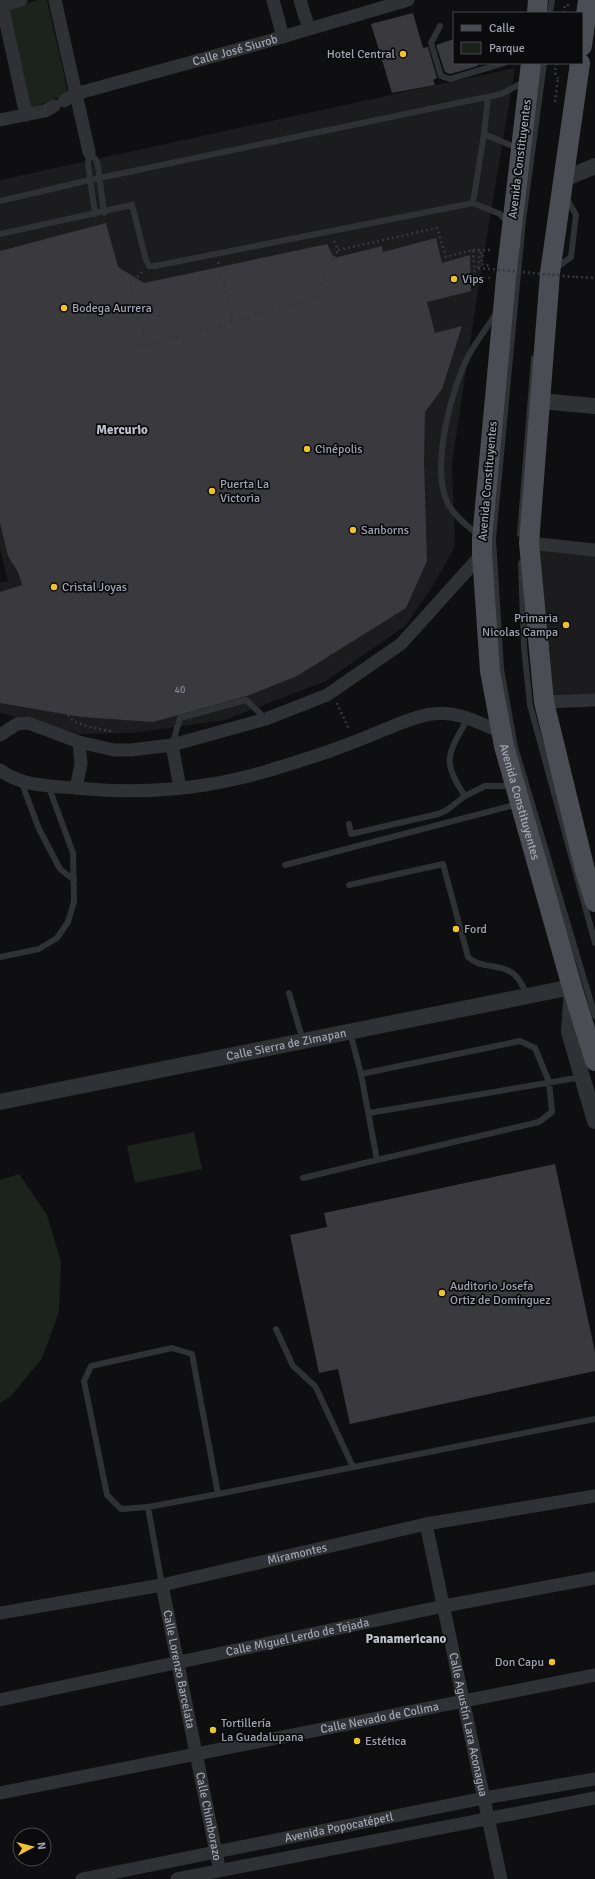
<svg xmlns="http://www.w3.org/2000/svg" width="595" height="1879" viewBox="0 0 595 1879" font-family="Signika,sans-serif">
	<rect width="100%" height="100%" fill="#0f0f11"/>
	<path fill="#1c1b1e" d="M515,68L478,290L452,463L455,547L433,586L405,626L326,681L225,720L133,733L78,734L0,713V583L8,581L0,549V180Z
		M529,543L595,550V700L544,702Z"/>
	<path fill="#1c231d" d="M38,0H47L68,93L28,110L6,9Z
		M194,1132L202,1169L135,1183L127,1146Z
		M19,1174L47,1215L61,1262L59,1312L42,1358L11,1396L0,1403V1180Z"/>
	<path fill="#3a393e" d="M413,13L423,48L428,47L437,78L433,80L435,85L392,93L371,24Z
		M454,39V63H477L478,66L450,74L445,72L436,45Z
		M106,223L118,267L144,283L327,244L334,258L382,246L383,252L436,238L442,263L470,255L471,291L427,302L435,333L462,326L442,389L425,412L424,460L427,561L406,608L297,676L247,696L153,722L81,717L0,703V592L22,585L18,572L8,556L0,523V251Z
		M555,1164L595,1352V1371L350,1424L338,1369L319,1373L290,1235L327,1227L324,1213Z"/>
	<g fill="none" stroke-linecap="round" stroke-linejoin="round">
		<path stroke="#36373c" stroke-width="2.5" stroke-dasharray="2 3" stroke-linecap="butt" d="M564,13L565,5H570
			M556,63L555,73L558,79
			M555,102L558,79
			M334,241L338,250L437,228L446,257L473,250L475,277L490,278
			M473,250H493
			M218,262L233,322
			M478,268L480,253H483L481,264L491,266
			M142,272L130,285L147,345L314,300L338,250
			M576,277L595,278
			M138,348L147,345
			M337,703L349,729
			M68,715C73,726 102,729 114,732"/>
		<path stroke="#303135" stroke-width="6" d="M550,13L552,0
			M440,26L431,43L441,76L450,79L504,63
			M544,63L523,220L493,539L501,669L515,747L595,1016
			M484,134L517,148
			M89,152L96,160L98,166L104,213
			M89,152L88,164L95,214
			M0,201L90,180L501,94L524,82
			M473,203L484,134L488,97
			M0,234L132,205L146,260L149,266H155L473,203L500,214L508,223
			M556,268L571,257L576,215L566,197
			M520,534L534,358
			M478,535C468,526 455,517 448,504C430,468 451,388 470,353C478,339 488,326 497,312
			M521,563L524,647L530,705L595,943
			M468,718C449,753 440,760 465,796L485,786H512
			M172,745L180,718L246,700L266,719
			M21,781L39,829L60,869L74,880
			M349,824L351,834L438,814L447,810L465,796
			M285,865L518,804
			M349,885L443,864L468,957C479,968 496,964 509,971C519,976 523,987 528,996
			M0,957L39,949L57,938L68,922L74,902L73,853L48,785
			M289,993L303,1041
			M350,1032L361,1074
			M520,1041L535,1048L549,1082L552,1112L539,1122L377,1160L361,1074Z
			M369,1113L582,1077
			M303,1178L377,1160
			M276,1329L293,1366L315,1386L319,1394L353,1467
			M218,1494L192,1354L172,1348L91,1366L84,1381L107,1495L121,1509L148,1507L218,1494L595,1419
			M148,1507L162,1585"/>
		<g stroke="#303135" stroke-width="13">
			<path d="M55,0L89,152"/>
			<path d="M273,0L283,37"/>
			<path d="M300,0L309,29"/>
			<path d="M2,5L26,115"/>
			<path d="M0,6L21,0"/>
			<path id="s1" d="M64,101L75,94L258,44L408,0"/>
			<path d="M0,120L45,111L54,106"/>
			<path d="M529,543L595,550"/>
			<path d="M544,702L595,700"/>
			<path d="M0,735L17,724L28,723L79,742L114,750H131L172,745L266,719L327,695L401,644L482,554"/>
			<path d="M172,745L180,788"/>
			<path d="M0,770C21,786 49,786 75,788C117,792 162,792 205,785C246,779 288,765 327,752C347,745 367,737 386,729C401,723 416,716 432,714C457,710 479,723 501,732"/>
			<path d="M76,788L81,764L79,742"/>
			<path id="s2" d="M426,1524L501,1879"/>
			<path id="s3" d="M162,1585L218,1862"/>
			<path id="s4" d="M0,1613L162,1585L426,1524L595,1496"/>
			<path id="s5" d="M0,1700L444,1606L595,1578"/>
			<path id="s6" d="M0,1793L595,1675"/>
			<path id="s7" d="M82,1879L484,1798L595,1779"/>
			<path d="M177,1879L595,1798"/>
		</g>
		<g stroke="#303135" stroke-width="16">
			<path d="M564,179L595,166"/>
			<path d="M541,401L595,406"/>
			<path id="s8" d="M0,1102L572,987L569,1032L595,1121"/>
		</g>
		<g stroke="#4c4d54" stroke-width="20">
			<path d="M537,13L538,0"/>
			<path d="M582,46L588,0"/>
			<path id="s9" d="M531,63L506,278L482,539V554L490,671L504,746L572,987L595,1061"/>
			<path d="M580,63L550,273L529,543L544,702L585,870L595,902"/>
		</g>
		<path stroke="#36373c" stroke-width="2.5" stroke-dasharray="2 3" stroke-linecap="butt" d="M478,268L576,277"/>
	</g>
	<g fill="#eec42a" stroke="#0b0a0c" stroke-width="1.5">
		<circle cx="403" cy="54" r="4"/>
		<circle cx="454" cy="279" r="4"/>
		<circle cx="64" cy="308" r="4"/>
		<circle cx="307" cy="449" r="4"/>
		<circle cx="212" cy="491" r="4"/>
		<circle cx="353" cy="530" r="4"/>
		<circle cx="54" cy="587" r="4"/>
		<circle cx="566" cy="625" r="4"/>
		<circle cx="456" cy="929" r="4"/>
		<circle cx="442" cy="1293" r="4"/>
		<circle cx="552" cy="1662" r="4"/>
		<circle cx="213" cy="1730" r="4"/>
		<circle cx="357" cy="1741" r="4"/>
	</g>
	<g text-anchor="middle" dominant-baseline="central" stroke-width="3.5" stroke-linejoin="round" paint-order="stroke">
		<g font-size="10" fill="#878994">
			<text x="180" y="690">40</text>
		</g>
		<g font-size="12" fill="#a1a4b1" stroke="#0b0a0c">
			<text stroke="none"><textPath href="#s1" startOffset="179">Calle José Siurob</textPath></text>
			<text transform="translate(520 159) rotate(-83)">Avenida Constituyentes</text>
			<text transform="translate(488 481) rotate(-85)">Avenida Constituyentes</text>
			<text stroke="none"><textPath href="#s9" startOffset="745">Avenida Constituyentes</textPath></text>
			<text stroke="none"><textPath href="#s8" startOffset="292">Calle Sierra de Zimapan</textPath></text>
			<text stroke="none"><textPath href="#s4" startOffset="303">Miramontes</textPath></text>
			<text stroke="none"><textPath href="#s5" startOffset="304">Calle Miguel Lerdo de Tejada</textPath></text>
			<text stroke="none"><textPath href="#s3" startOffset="86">Calle Lorenzo Barcelata</textPath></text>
			<text stroke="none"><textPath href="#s6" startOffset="387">Calle Nevado de Colima</textPath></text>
			<text stroke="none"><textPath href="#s2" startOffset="205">Calle Agustín Lara Aconagua</textPath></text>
			<text stroke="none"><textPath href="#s3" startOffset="236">Calle Chimborazo</textPath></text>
			<text stroke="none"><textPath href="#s7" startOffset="262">Avenida Popocatépetl</textPath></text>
		</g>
		<g font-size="12" fill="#a1a4b1" stroke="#0b0a0c" text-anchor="start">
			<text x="395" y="54" text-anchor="end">Hotel Central</text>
			<text x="462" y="279">Vips</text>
			<text x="72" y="308">Bodega Aurrera</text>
			<text x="315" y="449">Cinépolis</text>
			<text x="220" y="484">Puerta La<tspan x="220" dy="14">Victoria</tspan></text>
			<text x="361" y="530">Sanborns</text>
			<text x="62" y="587">Cristal Joyas</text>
			<text x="558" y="618" text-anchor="end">Primaria<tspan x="558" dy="14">Nicolas Campa</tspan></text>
			<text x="464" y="929">Ford</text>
			<text x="450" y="1286">Auditorio Josefa<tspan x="450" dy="14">Ortiz de Domínguez</tspan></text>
			<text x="544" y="1662" text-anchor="end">Don Capu</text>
			<text x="221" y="1723">Tortillería<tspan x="221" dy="14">La Guadalupana</tspan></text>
			<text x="365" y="1741">Estética</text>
		</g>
		<g font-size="13" font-weight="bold" fill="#c1c3ce" stroke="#0b0a0c">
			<text x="122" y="430">Mercurio</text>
			<text x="406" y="1639">Panamericano</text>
		</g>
	</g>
	<rect x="453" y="12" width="130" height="52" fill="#0b0a0c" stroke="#47484e"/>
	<rect x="461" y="25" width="20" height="6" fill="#4c4d54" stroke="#47484e"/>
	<text x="489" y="32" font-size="12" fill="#a1a4b1">Calle</text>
	<rect x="461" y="42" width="20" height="12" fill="#1c231d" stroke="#47484e"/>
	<text x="489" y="52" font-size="12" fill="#a1a4b1">Parque</text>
	<g transform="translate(32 1847) rotate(83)"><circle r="19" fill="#0b0a0c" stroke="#47484e"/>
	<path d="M0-3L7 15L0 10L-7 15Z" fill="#eec42a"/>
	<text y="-6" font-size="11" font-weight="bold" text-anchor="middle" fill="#a1a4b1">N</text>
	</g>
</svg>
